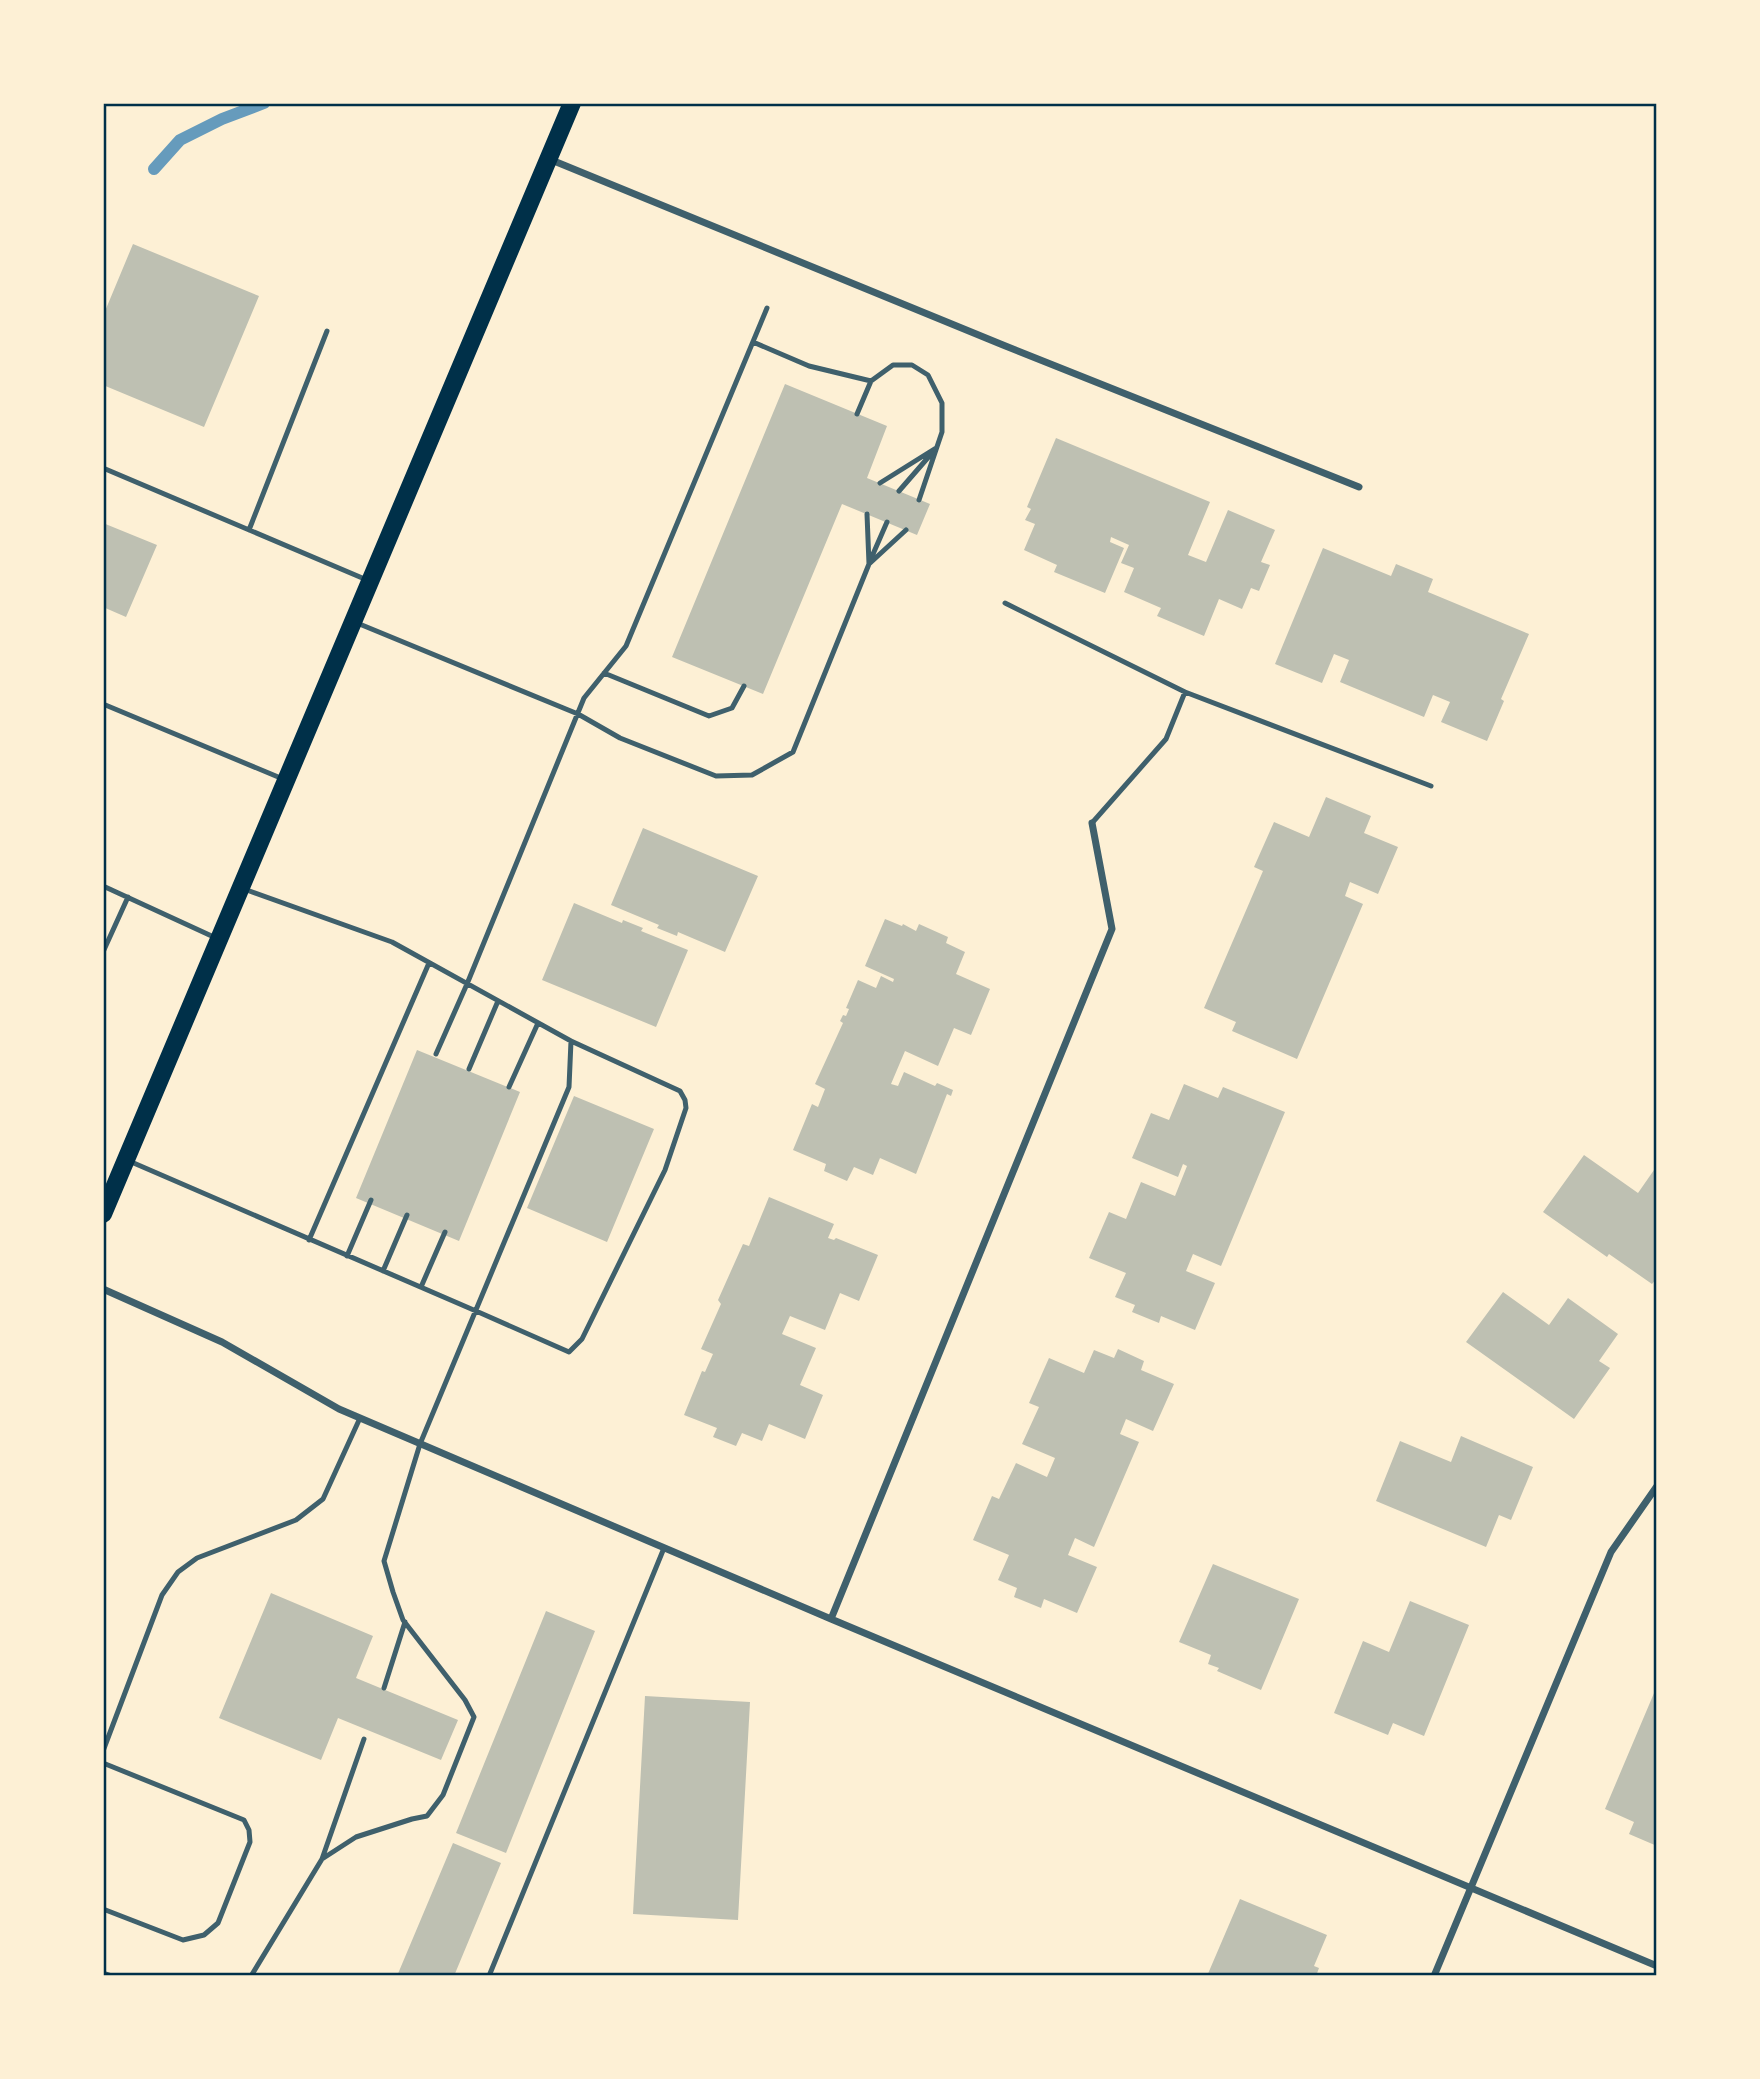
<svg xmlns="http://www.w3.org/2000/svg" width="1760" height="2079" viewBox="0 0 1760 2079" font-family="'Public Sans',sans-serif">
	<rect width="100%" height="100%" fill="#fdf0d5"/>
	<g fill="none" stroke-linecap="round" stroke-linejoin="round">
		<path stroke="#669bbc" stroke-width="12" d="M154,169L180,140L222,119L264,103"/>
	</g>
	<path fill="#bec0b2" d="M133,244L259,296L204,427L103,385V316Z
		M785,384L887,426L867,478L930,504L917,535L842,504L763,694L672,657Z
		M1056,438L1210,502L1188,555L1206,562L1228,510L1275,530L1261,562L1270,565L1259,591L1251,588L1242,609L1219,599L1204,636L1157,616L1161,608L1124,592L1134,568L1121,563L1129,545L1111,537L1110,542L1124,548L1105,593L1054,572L1057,565L1024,550L1035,524L1025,520L1031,509L1027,507Z
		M103,523L157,545L126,617L103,607Z
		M1323,548L1391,576L1396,564L1433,579L1428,592L1529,634L1501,699L1504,701L1487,741L1441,722L1450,702L1433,695L1424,717L1340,682L1349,660L1334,654L1322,683L1275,664Z
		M1326,797L1371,816L1364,833L1398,847L1378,894L1350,882L1345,896L1363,904L1297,1059L1232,1031L1236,1022L1204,1008L1263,871L1254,867L1274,822L1309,837Z
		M643,828L758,876L725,952L678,932L677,936L657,928L659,925L611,905Z
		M574,903L622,923L623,920L643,928L641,931L688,950L656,1027L542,980Z
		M885,919L902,926L903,924L916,931L919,924L948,937L946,943L965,952L956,974L990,989L971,1035L954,1028L938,1066L905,1051L891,1084L898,1086L904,1072L935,1086L937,1083L953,1090L951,1096L947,1094L916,1174L880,1158L873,1175L854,1167L847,1181L824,1171L826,1164L793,1150L812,1104L818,1107L825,1089L815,1084L843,1023L840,1021L843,1015L846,1016L849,1009L846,1008L858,980L876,988L881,976L893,982L894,979L865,966Z
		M417,1050L520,1092L459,1241L356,1198Z
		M1184,1084L1218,1098L1223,1087L1285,1112L1221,1266L1193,1254L1186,1271L1215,1283L1195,1330L1161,1316L1159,1323L1132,1312L1135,1305L1115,1297L1126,1273L1089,1258L1109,1212L1126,1219L1141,1182L1175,1196L1187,1166L1183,1164L1178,1177L1132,1158L1151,1113L1169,1120Z
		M574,1096L654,1129L607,1242L527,1208Z
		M1584,1155L1638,1193L1654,1170L1657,1171V1278L1652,1284L1609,1254L1607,1257L1543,1212Z
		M769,1197L834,1224L828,1238L834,1240L836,1238L878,1255L859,1301L840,1293L825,1330L790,1316L782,1334L816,1348L800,1385L823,1395L805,1439L769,1424L762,1441L742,1433L736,1446L713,1437L717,1428L684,1415L702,1371L705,1372L713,1354L701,1349L721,1304L718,1300L743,1244L749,1246Z
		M1503,1292L1549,1325L1568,1298L1618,1334L1599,1361L1610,1368L1574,1419L1466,1342Z
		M1118,1349L1144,1361L1141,1370L1174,1384L1153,1431L1126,1419L1120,1434L1139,1442L1094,1547L1075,1538L1068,1555L1097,1567L1077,1613L1044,1599L1041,1608L1014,1597L1017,1588L998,1580L1009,1555L973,1540L992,1496L999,1499L1016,1463L1047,1477L1055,1458L1022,1444L1039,1407L1029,1403L1049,1358L1084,1373L1094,1350L1114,1358Z
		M1461,1436L1533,1467L1511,1520L1499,1515L1486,1547L1376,1501L1400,1441L1451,1462Z
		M1213,1564L1299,1599L1261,1690L1217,1671L1219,1668L1208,1664L1211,1655L1179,1642Z
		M271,1593L373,1636L356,1678L458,1720L441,1760L338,1718L321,1760L219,1718Z
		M1410,1601L1469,1625L1424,1736L1393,1723L1388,1735L1334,1713L1363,1641L1389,1652Z
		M546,1611L595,1631L506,1853L456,1833Z
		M1657,1686V1846L1629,1834L1634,1822L1605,1809Z
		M645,1696L750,1702L738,1920L633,1914Z
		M453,1843L501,1863L454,1976H397Z
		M1240,1899L1327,1935L1314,1966L1319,1968L1316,1976H1207Z"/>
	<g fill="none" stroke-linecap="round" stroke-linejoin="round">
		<path stroke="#3f606c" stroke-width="5" d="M753,342L809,366L871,381
			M857,414L871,381L893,365H912L928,375L942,403V432L919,500
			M103,468L367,580
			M880,483L936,448
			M899,491L932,453
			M867,514L869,564
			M249,530L327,331
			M870,561L887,522
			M1005,603L1185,692
			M357,623L578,714L620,738L716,776L752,775L793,752L869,564L906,530
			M604,673L709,716L732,708L744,686
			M103,704L283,779
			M1092,823L1166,739L1185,692L1431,786
			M103,886L216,938
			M244,889L392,942L571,1041L569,1087L420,1444L384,1561L393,1592L403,1620L465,1700L474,1717L443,1795L427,1816L412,1819L356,1837L322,1859L251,1976
			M103,952L128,897
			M436,1054L467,984L584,698L626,646L767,308
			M469,1069L498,1001
			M509,1087L538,1023
			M129,1161L476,1311L569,1352L582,1339L665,1170L686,1108L685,1100L680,1091L571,1041
			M309,1240L429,963
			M347,1256L371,1200
			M383,1271L407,1215
			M421,1287L445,1232
			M384,1688L405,1622
			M103,1751L162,1595L178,1572L197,1558L296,1520L323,1499L360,1418
			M103,1763L244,1820L249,1830L250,1842L218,1923L204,1935L183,1940L103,1909
			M322,1859L364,1739
			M103,1973L112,1976
			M489,1976L664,1548"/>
		<path stroke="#3f606c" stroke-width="7" d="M549,159L1003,345L1359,487
			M103,1289L222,1342L339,1409L831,1619L1657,1966
			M831,1619L1112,929L1092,823
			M1434,1976L1611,1552L1657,1486"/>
		<path stroke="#003049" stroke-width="18" d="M103,1214L572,103"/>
	</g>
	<rect width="1760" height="2079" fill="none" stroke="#fdf0d5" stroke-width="210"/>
	<rect x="105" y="105" width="1550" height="1869" fill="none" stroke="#003049" stroke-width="2.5"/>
</svg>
